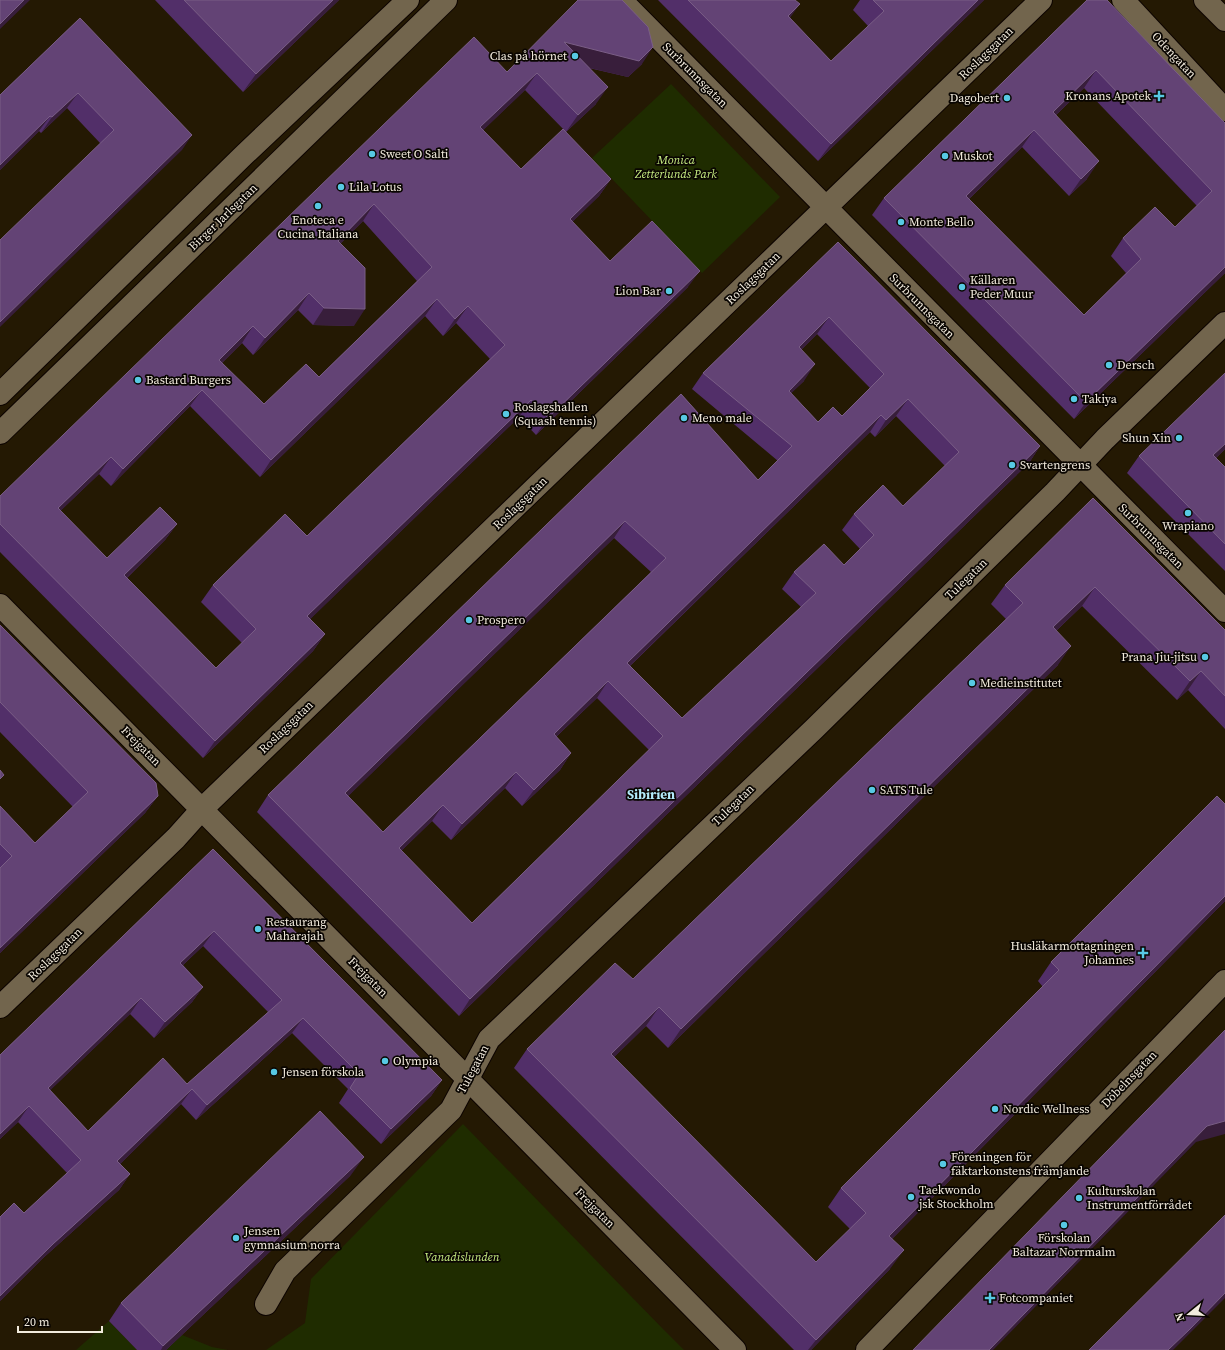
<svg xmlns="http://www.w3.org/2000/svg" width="1225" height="1350" viewBox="0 0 1225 1350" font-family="'Source Serif 4',serif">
	<rect width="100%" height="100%" fill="#241903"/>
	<path fill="#1f2c00" d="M671,84L780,197L702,273L592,158Z
		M463,1124L664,1330L684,1350H266L305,1323L311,1279Z
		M109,1321L137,1350H76Z
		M182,1335L212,1347L228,1350H166Z"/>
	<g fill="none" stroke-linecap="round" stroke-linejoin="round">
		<defs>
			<path id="street" d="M621,0L1225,611
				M0,605L735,1350
				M0,1007L176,838L202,809L1041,0
				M266,1304L285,1271L451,1110L489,1039L814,729L1055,492L1105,439L1225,323
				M867,1350L1225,981"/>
			<path id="secondary" d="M1123,0L1225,110
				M1205,0L1225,20
				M0,394L245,154L408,0
				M0,433L446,0"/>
		</defs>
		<use href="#street" stroke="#0d0400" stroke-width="24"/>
		<use href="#secondary" stroke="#0d0400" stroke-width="24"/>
		<use href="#street" stroke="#72654d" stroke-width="22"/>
		<use href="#secondary" stroke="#72654d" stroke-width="22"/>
	</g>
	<path fill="#522f69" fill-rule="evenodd" d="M155,0H339L243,92Z
		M658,0H795L790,18L831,61L868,26L853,10L860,0H984L818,161Z
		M1087,0L1225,123V273L1074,419L872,215L884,198ZM1084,88L1197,206L1175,227L1123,238L1111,256L1126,273L1084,315L969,199L1022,147L1069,196L1087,179L1056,115Z
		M80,18L182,150L100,143L67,108L41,133L39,131L0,170V95Z
		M642,64L628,77L589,68L596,104L566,132L525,90L483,130L521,169L611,179L599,196L572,222L610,261L688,287L536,435L519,417L310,619L325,634L313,651L203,758L0,552V496L507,72ZM363,221L417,281L319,377L264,404L222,363L242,343L253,355L298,310L313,325L354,326L340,244ZM425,316L443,336L456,323L490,359L307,536L213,585L201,602L242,643L216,668L127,578L165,540L177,524L107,558L60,511L99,474L111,486L190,406L260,477Z
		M838,242L1040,446L1029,463L459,1016L257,812L268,795L681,394L758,480L778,461L692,389L703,373ZM817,334L870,388L842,416L818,422L791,393L804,381L801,350ZM896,416L945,466L903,506L854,514L842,530L860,549L844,565L794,572L782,589L801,607L682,718L630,666L870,432L875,437ZM614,538L651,572L383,832L348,796ZM597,698L649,750L472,923L401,851L432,821L451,840L505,788L522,806L560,770L571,753L556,737Z
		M1225,449L1216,458L1225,467V571L1127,473L1139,456Z
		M1093,498L1225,630V729L1188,690L1177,700L1082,606L1056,631L1058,665L668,1048L646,1026L614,1057L816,1262L850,1229L828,1207L841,1188L1043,987L1038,981L1051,962L1225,804V901L892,1239L890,1269L811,1350H794L514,1068L527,1049L633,979L1006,619L991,604L1005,585Z
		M0,625L158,796L145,813L0,953V806L35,843L73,807L0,732Z
		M213,849L442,1080L431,1096L381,1144L339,1103L348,1089L292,1033L196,1120L181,1104L120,1164L130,1174L119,1190L42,1259L0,1301V1217L24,1213L67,1173L18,1122L0,1139V1055ZM203,946L268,1012L187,1084L88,1131L50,1090L130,1014L154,1038L192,1002L203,987L183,965Z
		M351,1175L166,1350H137L109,1321L121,1303Z"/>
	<path fill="#381e3b" d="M24,0H30L0,29V24Z
		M333,0H339L243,92L256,74Z
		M978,0H984L818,161L831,144Z
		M800,4L787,22L788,16Z
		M564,42L653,47L642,64L628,77L552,59Z
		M1096,70L1084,88L1041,129L1053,112Z
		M537,73L525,90L469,144L480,127Z
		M608,87L596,104L566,132L578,115Z
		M78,93L67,108L41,133L52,117Z
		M50,116L39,131L0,170V165Z
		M1034,130L1022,147L954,213L966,196Z
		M192,135L182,150L0,327V322Z
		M1099,161L1087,179L1069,196L1081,179Z
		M611,179L599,196L558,236L570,219Z
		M374,204L363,221L326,258L338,241Z
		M1225,267V273L1074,419L1086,402Z
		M700,271L688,287L536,435L548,418Z
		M309,293L298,310L253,355L265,338Z
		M437,299L425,316L260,477L271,460Z
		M468,306L456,323L443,336L455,319Z
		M324,308L365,309L354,326L313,325Z
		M829,317L817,334L787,364L799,347Z
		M253,326L242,343L207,377L219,360Z
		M815,364L804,381L777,407L789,391Z
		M202,390L190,406L111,486L123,469Z
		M908,399L896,416L875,437L886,420Z
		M531,400L519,417L296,633L307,616Z
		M881,415L870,432L615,680L627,663Z
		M1225,444V449L1202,472L1213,455Z
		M1040,446L1029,463L459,1016L470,999Z
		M111,457L99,474L46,525L58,508Z
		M625,521L614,538L334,810L345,793Z
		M177,524L165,540L112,592L124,575Z
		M1095,587L1082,606L1040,646L1053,627Z
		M325,634L313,651L203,758L215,741Z
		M1071,646L1058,665L668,1048L681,1029Z
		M1201,671L1188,690L1177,700L1190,681Z
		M608,681L597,698L542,750L554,734Z
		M571,753L560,770L522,806L534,790Z
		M516,772L505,788L451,840L462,824Z
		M158,796L145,813L0,953V948Z
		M443,805L432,821L387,865L399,848Z
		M1225,896V901L876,1255L889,1236Z
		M214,931L203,946L169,978L180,963Z
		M203,987L192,1002L154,1038L165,1022Z
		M141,998L130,1014L37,1103L48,1088Z
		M659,1007L646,1026L598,1073L611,1054Z
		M303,1018L292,1033L196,1120L207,1105Z
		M442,1080L431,1096L381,1144L391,1129Z
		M192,1089L181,1104L107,1177L117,1161Z
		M29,1106L18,1122L0,1139V1134Z
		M1225,1121V1134L1196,1142L993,1350H989L1207,1126Z
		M364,1157L351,1175L166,1350H161L163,1346Z
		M130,1174L119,1190L42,1259L0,1301V1296L53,1244Z
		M904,1250L890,1269L811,1350H808L816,1340Z
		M1225,1293V1298L1173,1350H1168Z"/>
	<path fill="#634375" stroke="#7a5e86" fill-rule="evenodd" d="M0,0H24L0,24Z
		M184,0H333L256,74Z
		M578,0H622L648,27L653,47L639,61L564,42L608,87L578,115L537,73L480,127L521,169L563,129L611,179L570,219L610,261L652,221L700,271L548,418L531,400L307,616L325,634L215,741L0,524V496L474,37L507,72ZM374,204L432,267L319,377L306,364L264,404L219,360L253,326L265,338L309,293L324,308L365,309V268L338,241ZM437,299L455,319L468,306L505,345L307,536L285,514L213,585L256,629L216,668L124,575L177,524L160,507L107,558L58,508L111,457L123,469L202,390L271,460Z
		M688,0H795L800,4L788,16L831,61L884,11L873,0H978L831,144Z
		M1087,0H1107L1225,123V267L1086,402L884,198ZM1096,70L1212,191L1175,227L1155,207L1123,238L1141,259L1084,315L966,196L1034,130L1081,179L1099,161L1053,112Z
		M80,18L192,135L0,322V240L114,130L78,93L52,117L50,116L0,165V95Z
		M838,242L1040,446L470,999L268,795L681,394L758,480L792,446L703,373ZM829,317L884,374L842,416L833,407L818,422L789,391L815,364L799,347ZM908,399L959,452L903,506L883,485L854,514L874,535L844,565L824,544L794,572L816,593L682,718L627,663L881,415L886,420ZM625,521L666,558L383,832L345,793ZM608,681L663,736L472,923L399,848L443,805L462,824L516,772L534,790L571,753L554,734Z
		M1225,373V444L1213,455L1225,467V544L1139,456Z
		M1093,498L1225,630V696L1201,671L1190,681L1095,587L1053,627L1071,646L681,1029L659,1007L611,1054L816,1262L866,1213L841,1188L1059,970L1051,962L1217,796L1225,804V896L889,1236L904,1250L816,1340L527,1049L615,963L633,979L1023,603L1005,585Z
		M0,625L156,783L158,796L0,948V868L12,856L0,844V806L35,843L88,792L0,702Z
		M0,770L4,775L0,779Z
		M213,849L442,1080L391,1129L350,1088L359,1074L303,1018L207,1105L192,1089L117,1161L130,1174L53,1244L0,1296V1217L14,1203L24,1213L81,1160L29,1106L0,1134V1055ZM214,931L282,1000L187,1084L163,1058L88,1131L48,1088L141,998L165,1022L203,987L180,963Z
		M1225,1030V1121L1207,1126L989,1350H913Z
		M320,1111L364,1157L163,1346L121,1303Z
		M1225,1215V1293L1190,1329L1168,1350H1089Z"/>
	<g fill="#57c9e3" stroke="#090501" stroke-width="1.5">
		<circle cx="575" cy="56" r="4"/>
		<path d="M1157 90h4v4h4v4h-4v4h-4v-4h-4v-4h4z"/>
		<circle cx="1007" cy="98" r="4"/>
		<circle cx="372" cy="154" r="4"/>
		<circle cx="945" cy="156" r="4"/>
		<circle cx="341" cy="187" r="4"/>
		<circle cx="318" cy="206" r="4"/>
		<circle cx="901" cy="222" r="4"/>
		<circle cx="962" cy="287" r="4"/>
		<circle cx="669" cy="291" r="4"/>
		<circle cx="1109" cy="365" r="4"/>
		<circle cx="138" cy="380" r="4"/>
		<circle cx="1074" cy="399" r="4"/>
		<circle cx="506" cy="414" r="4"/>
		<circle cx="684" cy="418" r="4"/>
		<circle cx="1179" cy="438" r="4"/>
		<circle cx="1012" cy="465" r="4"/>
		<circle cx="1188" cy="513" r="4"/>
		<circle cx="469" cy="620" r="4"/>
		<circle cx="1205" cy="657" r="4"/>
		<circle cx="972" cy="683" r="4"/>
		<circle cx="872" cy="790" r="4"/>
		<circle cx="258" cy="929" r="4"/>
		<path d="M1141 947h4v4h4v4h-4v4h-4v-4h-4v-4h4z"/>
		<circle cx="385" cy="1061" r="4"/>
		<circle cx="274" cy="1072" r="4"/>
		<circle cx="995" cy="1109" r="4"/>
		<circle cx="943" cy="1164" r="4"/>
		<circle cx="911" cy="1197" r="4"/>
		<circle cx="1079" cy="1198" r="4"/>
		<circle cx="1064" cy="1225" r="4"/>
		<circle cx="236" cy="1238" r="4"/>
		<path d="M988 1292h4v4h4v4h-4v4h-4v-4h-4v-4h4z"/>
	</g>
	<g text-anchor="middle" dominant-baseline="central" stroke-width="3.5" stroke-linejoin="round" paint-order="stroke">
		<g font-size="12" fill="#f2ebdd" stroke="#090501">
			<text transform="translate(986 53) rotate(-44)">Roslagsgatan</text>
			<text transform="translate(1174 55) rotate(47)">Odengatan</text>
			<text transform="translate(695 75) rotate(45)">Surbrunnsgatan</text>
			<text transform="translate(223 217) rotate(-44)">Birger Jarlsgatan</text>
			<text transform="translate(753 278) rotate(-44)">Roslagsgatan</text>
			<text transform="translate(922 306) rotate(45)">Surbrunnsgatan</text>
			<text transform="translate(520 503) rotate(-44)">Roslagsgatan</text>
			<text transform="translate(1151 536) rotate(45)">Surbrunnsgatan</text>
			<text transform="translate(966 579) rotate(-44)">Tulegatan</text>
			<text transform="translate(286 727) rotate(-44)">Roslagsgatan</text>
			<text transform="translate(141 746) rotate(45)">Frejgatan</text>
			<text transform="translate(733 805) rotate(-44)">Tulegatan</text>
			<text transform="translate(55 954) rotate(-44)">Roslagsgatan</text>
			<text transform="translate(368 977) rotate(45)">Frejgatan</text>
			<text transform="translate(473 1069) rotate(-62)">Tulegatan</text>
			<text transform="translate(1129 1079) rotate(-46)">Döbelnsgatan</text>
			<text transform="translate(595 1208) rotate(45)">Frejgatan</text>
		</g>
		<g font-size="12" fill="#f2ebdd" stroke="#090501" text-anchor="start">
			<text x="567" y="56" text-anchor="end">Clas på hörnet</text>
			<text x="1151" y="96" text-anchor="end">Kronans Apotek</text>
			<text x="999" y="98" text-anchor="end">Dagobert</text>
			<text x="380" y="154">Sweet O Salti</text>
			<text x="953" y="156">Muskot</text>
			<text x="349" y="187">Lila Lotus</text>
			<text x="318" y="220" text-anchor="middle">Enoteca e<tspan x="318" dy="14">Cucina Italiana</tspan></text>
			<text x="909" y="222">Monte Bello</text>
			<text x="970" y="280">Källaren<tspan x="970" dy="14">Peder Muur</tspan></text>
			<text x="661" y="291" text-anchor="end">Lion Bar</text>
			<text x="1117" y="365">Dersch</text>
			<text x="146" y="380">Bastard Burgers</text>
			<text x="1082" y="399">Takiya</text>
			<text x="514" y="407">Roslagshallen<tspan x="514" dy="14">(Squash tennis)</tspan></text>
			<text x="692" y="418">Meno male</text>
			<text x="1171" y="438" text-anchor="end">Shun Xin</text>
			<text x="1020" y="465">Svartengrens</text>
			<text x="1188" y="526" text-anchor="middle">Wrapiano</text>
			<text x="477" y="620">Prospero</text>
			<text x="1197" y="657" text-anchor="end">Prana Jiu-jitsu</text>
			<text x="980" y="683">Medieinstitutet</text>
			<text x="880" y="790">SATS Tule</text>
			<text x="266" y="922">Restaurang<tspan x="266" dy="14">Maharajah</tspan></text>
			<text x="1134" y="946" text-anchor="end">Husläkarmottagningen<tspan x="1134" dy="14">Johannes</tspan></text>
			<text x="393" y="1061">Olympia</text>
			<text x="282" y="1072">Jensen förskola</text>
			<text x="1003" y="1109">Nordic Wellness</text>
			<text x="951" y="1157">Föreningen för<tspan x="951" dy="14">fäktarkonstens främjande</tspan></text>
			<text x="919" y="1190">Taekwondo<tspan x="919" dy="14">jsk Stockholm</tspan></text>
			<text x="1087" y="1191">Kulturskolan<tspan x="1087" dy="14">Instrumentförrådet</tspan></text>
			<text x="244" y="1231">Jensen<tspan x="244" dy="14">gymnasium norra</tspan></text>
			<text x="1064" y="1238" text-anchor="middle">Förskolan<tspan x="1064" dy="14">Baltazar Norrmalm</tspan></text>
			<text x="999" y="1298">Fotcompaniet</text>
		</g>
		<g font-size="12" font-style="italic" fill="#c6ec81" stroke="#090501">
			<text x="676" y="160">Monica<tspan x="676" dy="14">Zetterlunds Park</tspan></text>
			<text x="462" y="1257">Vanadislunden</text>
		</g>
		<g font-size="13" font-weight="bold" fill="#b3ebfa" stroke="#090501">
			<text x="651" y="794">Sibirien</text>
		</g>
	</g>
	<g transform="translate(1189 1314) rotate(252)" stroke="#090501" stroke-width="3" paint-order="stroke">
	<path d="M0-3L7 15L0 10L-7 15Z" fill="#f2ebdd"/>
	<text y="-6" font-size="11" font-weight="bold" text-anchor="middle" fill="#f2ebdd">N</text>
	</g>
	<path d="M18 1326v6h84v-6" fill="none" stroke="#f2ebdd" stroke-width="2"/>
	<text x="24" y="1326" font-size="12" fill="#f2ebdd" stroke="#090501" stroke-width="3" paint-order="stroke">20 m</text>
</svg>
